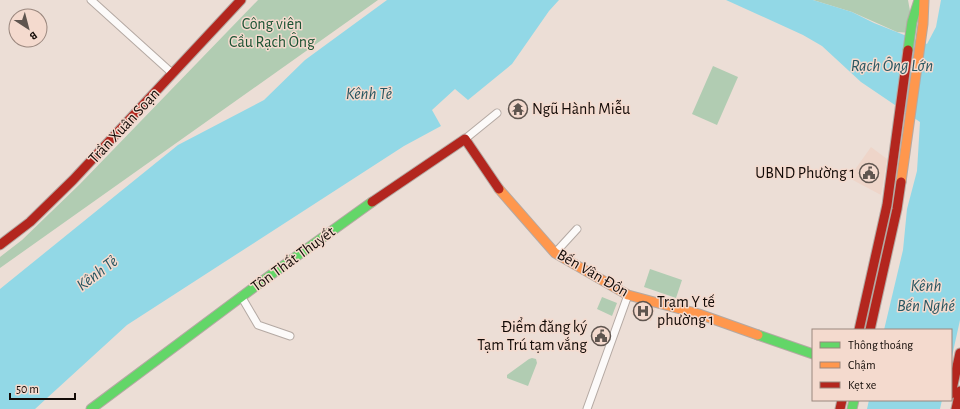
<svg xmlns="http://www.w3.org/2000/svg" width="960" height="409" viewBox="0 0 960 409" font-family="'Alegreya Sans',sans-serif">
	<rect width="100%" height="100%" fill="#ecded6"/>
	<path fill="#eed5c9" d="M871,147L887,159L881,195L849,178Z
		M636,301L656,307L651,321L631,314Z"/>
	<path fill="#b1ccb2" d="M258,0H378L0,268V257L22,240L80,184Z
		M813,0H908L912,22L911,33L897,32L852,12Z
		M713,66L738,77L717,125L692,114Z
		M650,269L682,280L676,298L644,287Z
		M602,297L617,303L612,316L597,309Z
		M532,358L536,359L537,363L528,386L507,378V375L529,359Z"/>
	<path fill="#92d8e6" d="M387,0H559L549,11L512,64L468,100L455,89L432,110L441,126L404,146L127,325L35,409H0V289L178,145L264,100L305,60Z
		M726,0H813L852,12L874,23L927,44L936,27L941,0H960V320L951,361V330H884L903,250L907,209L917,171L920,122L861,82L822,46L803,35Z
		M869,400H942L940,409H867Z"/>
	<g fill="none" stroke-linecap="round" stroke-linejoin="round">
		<defs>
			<path id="street" d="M91,0L173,74
				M465,139L497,113
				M555,253L577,229
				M241,296L258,325L290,336
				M587,409L628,295"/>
			<path id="fast" d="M908,50L912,22L919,0
				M758,335L813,354
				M91,409L276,271L372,202
				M852,409L854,400"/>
			<path id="slow" d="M901,182L923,24L924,0
				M499,189L555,253L628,295L699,314L758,335"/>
			<path id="jam" d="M372,202L465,139L499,189
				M0,245L30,222L73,180L241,0
				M859,330L887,205L908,50
				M870,330L897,209L901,182
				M951,394L960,353
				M840,409L842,400
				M956,409L960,391"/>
		</defs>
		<use href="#street" stroke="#b4a9a3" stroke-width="9"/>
		<use href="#fast" stroke="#b4a9a3" stroke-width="11"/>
		<use href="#slow" stroke="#b4a9a3" stroke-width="11"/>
		<use href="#jam" stroke="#b4a9a3" stroke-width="11"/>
		<use href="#street" stroke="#fcfaf9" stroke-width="7"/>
		<use href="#fast" stroke="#63d668" stroke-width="9"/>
		<use href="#slow" stroke="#ff974d" stroke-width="9"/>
		<use href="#jam" stroke="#b3261e" stroke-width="9"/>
	</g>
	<defs>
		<symbol id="temple-ring" viewBox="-11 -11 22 22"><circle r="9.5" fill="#f4dace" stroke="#5f554f" stroke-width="1.5"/><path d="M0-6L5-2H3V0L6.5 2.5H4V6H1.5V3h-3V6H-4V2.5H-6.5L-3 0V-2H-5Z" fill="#5f554f"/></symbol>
		<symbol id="civic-ring" viewBox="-11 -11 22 22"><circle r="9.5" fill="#f4dace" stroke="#5f554f" stroke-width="1.5"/><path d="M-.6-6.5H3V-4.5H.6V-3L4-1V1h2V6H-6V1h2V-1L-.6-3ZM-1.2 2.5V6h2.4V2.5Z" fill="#5f554f"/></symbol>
		<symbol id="hospital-ring" viewBox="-11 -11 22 22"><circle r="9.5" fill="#f4dace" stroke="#5f554f" stroke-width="1.5"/><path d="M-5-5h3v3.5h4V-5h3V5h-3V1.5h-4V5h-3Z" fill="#5f554f"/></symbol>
	</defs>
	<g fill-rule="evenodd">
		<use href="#temple-ring" x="507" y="98" width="22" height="22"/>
		<use href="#civic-ring" x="858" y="162" width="22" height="22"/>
		<use href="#hospital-ring" x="632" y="300" width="22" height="22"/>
		<use href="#civic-ring" x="590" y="325" width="22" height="22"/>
	</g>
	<g text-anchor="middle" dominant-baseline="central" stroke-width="3" stroke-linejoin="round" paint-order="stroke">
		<g font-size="16" fill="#1c5333" stroke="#f4dace">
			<text x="272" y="24">Công viên<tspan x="272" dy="18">Cầu Rạch Ông</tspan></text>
		</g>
		<g font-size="16" fill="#130b07" stroke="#f4dace" text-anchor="start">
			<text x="532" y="109">Ngũ Hành Miễu</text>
			<text x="855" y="173" text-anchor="end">UBND Phường 1</text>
			<text x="657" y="302">Trạm Y tế<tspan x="657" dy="18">phường 1</tspan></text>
			<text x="587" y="327" text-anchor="end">Điểm đăng ký<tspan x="587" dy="18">Tạm Trú tạm vắng</tspan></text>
		</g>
		<g font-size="16" fill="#130b07" stroke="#f4dace">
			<text transform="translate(124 126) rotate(-47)">Trần Xuân Soạn</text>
			<text transform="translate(293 259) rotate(-36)">Tôn Thất Thuyết</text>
			<text transform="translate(593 273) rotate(30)">Bến Vân Đồn</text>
		</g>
		<g font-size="17" font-style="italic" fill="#285661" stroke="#f4dace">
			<text x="892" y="65">Rạch Ông Lớn</text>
			<text x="369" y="93">Kênh Tẻ</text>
			<text transform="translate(97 273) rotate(-37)">Kênh Tẻ</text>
			<text x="926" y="285">Kênh<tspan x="926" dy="20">Bến Nghé</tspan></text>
		</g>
	</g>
	<rect x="812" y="329" width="140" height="72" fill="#f4dace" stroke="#9a877e"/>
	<rect x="820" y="342" width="20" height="6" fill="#63d668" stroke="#9a877e"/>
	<text x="848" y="349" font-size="12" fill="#130b07">Thông thoáng</text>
	<rect x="820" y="362" width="20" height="6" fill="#ff974d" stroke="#9a877e"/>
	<text x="848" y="369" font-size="12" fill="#130b07">Chậm</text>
	<rect x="820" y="382" width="20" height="6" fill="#b3261e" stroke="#9a877e"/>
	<text x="848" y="389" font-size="12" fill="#130b07">Kẹt xe</text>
	<g transform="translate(28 28) rotate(144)"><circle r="19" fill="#f4dace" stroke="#9a877e"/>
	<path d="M0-3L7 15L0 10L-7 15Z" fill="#5f554f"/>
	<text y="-6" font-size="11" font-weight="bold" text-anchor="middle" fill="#130b07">B</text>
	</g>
	<path d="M10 393v6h65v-6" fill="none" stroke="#130b07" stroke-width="2"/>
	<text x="16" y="393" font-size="12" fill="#130b07" stroke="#f4dace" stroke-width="3" paint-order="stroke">50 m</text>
</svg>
